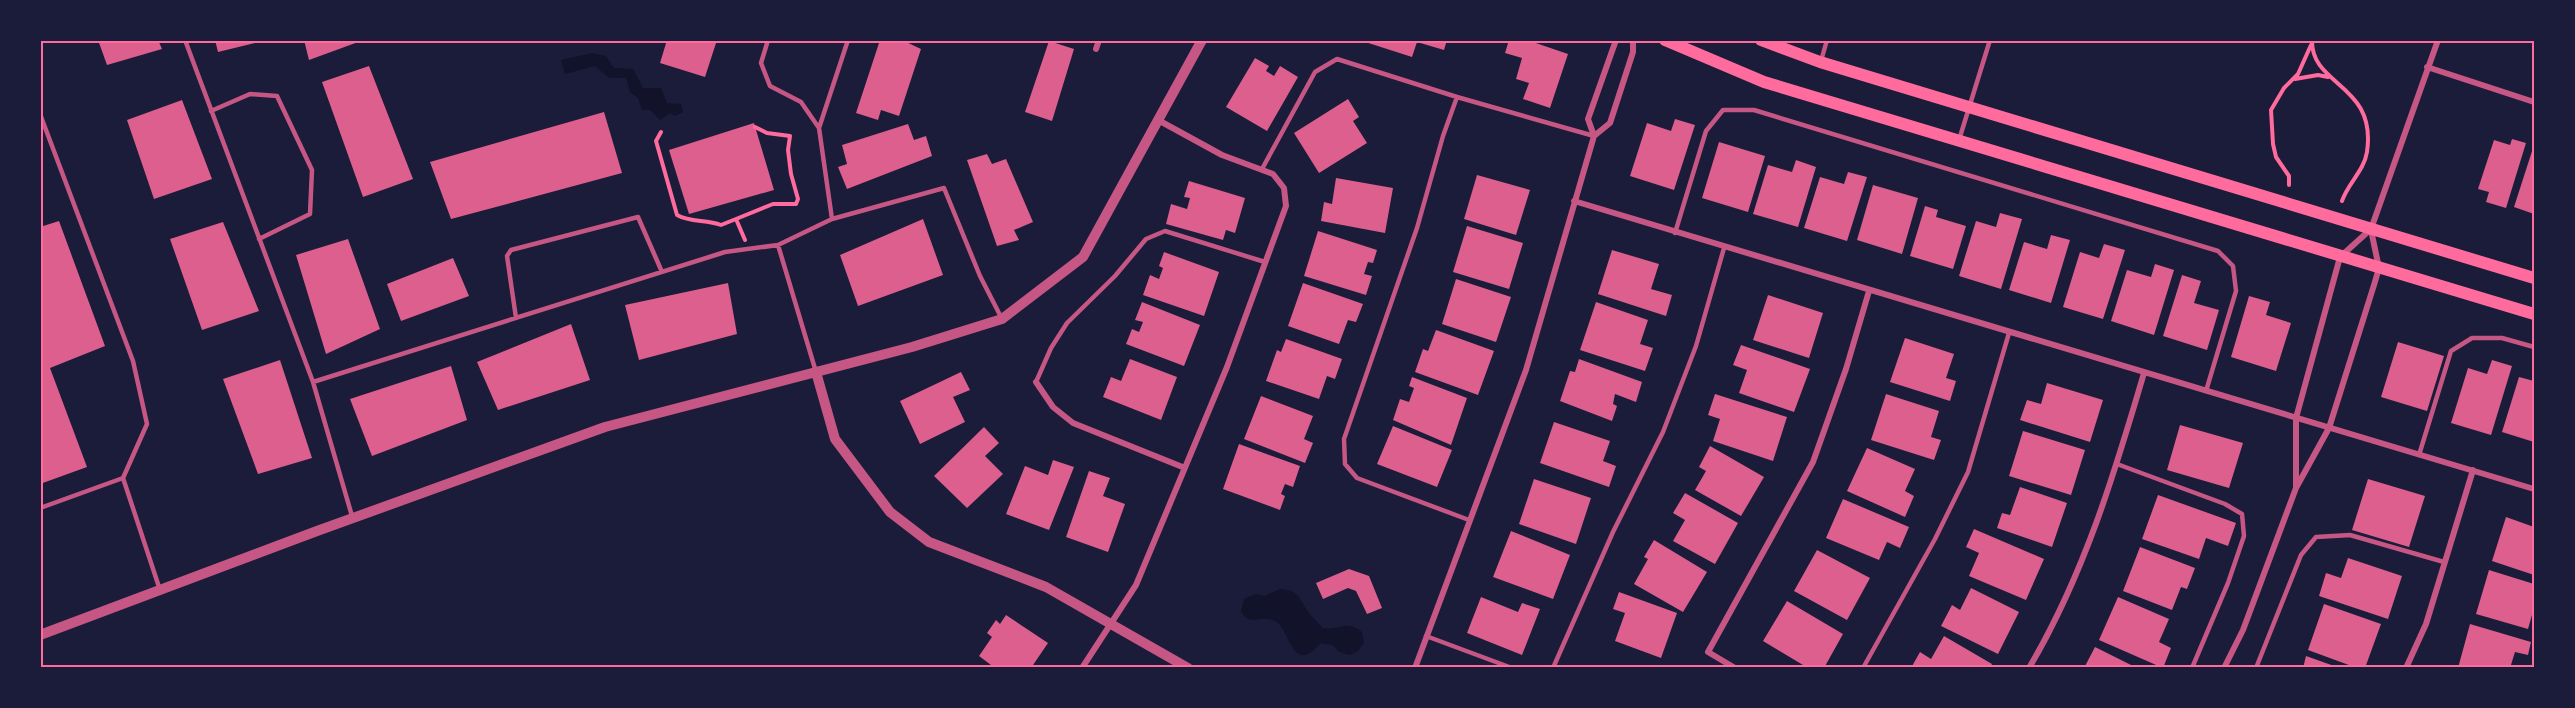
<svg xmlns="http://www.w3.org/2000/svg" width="2575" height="708" viewBox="0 0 2575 708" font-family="'Work Sans',sans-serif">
	<rect width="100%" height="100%" fill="#1b1b3a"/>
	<path fill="#12122b" d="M592,53L606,56L614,68L633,69L643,88H661L667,103L681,104L683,112L675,116L670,113L660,120L650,110H642L638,98L630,92L626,78H609L595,66L565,74L561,60Z
		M1280,589C1300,590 1299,599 1309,613C1313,619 1319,622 1322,628C1342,631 1344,619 1362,632L1364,643L1358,651L1350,655L1339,652L1332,645L1321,643C1291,677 1291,629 1275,621C1261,614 1250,628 1241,611L1244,599L1256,594L1265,596Z"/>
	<path fill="#dd5f8e" d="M98,40H158L162,49L107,65Z
		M215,40H263V41L218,52Z
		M304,40H361V41L309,60Z
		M667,40H717L705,77L660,63Z
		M880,40H902L921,49L899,116L881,110L878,120L856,113Z
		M1359,40H1447L1444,50L1417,42L1412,57Z
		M1509,40H1527L1568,54L1550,108L1523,99L1529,83L1516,79L1522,58L1505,53Z
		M1049,41L1074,49L1052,121L1025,112Z
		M1255,58L1269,66L1266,71L1274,76L1280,66L1298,77L1267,131L1226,107Z
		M369,66L413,179L363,197L322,82Z
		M1348,99L1359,117L1353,121L1367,143L1319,173L1294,133Z
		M182,100L212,179L154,199L127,120Z
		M604,112L622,173L451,219L430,162Z
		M1675,119L1695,125L1674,190L1630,176L1647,123L1671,131Z
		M754,123L774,190L689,214L669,150Z
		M908,124L914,140L926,136L932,156L847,189L838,167L847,164L842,145Z
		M2512,139L2526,143L2506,208L2486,202L2489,192L2478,189L2494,140L2510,145Z
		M1719,142L1765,156L1748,212L1702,198Z
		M2534,145V214L2514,207Z
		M987,154L992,164L1006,159L1033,222L1014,230L1019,240L997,246L967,160Z
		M1796,160L1816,167L1798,227L1753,214L1768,165L1792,172Z
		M1848,172L1867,177L1847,241L1804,228L1820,177L1844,184Z
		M1477,175L1530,190L1516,235L1464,219Z
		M1336,178L1393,188L1385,233L1321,221L1324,202L1332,204Z
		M1189,181L1245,198L1235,233L1226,230L1223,240L1166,224L1171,204L1187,209L1190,198L1184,197Z
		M1873,185L1918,198L1902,254L1857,240Z
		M1925,206L1938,210L1936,217L1966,226L1953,269L1910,256Z
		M2000,213L2022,219L2001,289L1959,276L1976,221L1996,227Z
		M923,219L943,275L858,306L840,255Z
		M59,221L105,346L50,368L87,467L40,484V227Z
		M223,222L259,311L202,330L170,239Z
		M1467,226L1523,243L1509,289L1453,272Z
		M1318,231L1377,250L1373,263L1368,262L1364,274L1372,276L1366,295L1304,276Z
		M2051,235L2070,240L2051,303L2009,290L2024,242L2047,249Z
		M348,239L380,329L326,354L296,255Z
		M2104,244L2125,250L2103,319L2063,307L2080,252L2099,258Z
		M1612,250L1659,264L1651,289L1672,295L1666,316L1598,294Z
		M1164,252L1219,272L1204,316L1143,295L1150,275L1159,279L1163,268L1159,266Z
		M453,258L469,296L401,321L387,284Z
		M2155,264L2174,270L2154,335L2111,321L2127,270L2151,277Z
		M2182,275L2201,281L2194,303L2219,310L2207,350L2163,336Z
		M1456,279L1511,297L1496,342L1442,324Z
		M728,283L737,334L639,360L625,305Z
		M1303,283L1363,304L1356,322L1348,320L1339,344L1288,326Z
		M1768,295L1823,313L1809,358L1753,340Z
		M2249,296L2270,302L2266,315L2291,323L2276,371L2231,357Z
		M1142,302L1200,325L1184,366L1126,344L1132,329L1139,332L1143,322L1135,320Z
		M1596,302L1648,320L1640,344L1653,348L1645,371L1580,350Z
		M571,324L590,380L498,410L477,362Z
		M1436,330L1494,351L1478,395L1415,372L1423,349L1428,351Z
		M1905,338L1954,354L1946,378L1956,381L1950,401L1890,382Z
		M1286,339L1342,359L1335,379L1327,376L1319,399L1266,381L1277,350L1281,352Z
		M2398,342L2444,356L2427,411L2381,397Z
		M1741,345L1810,369L1794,412L1739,393L1747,370L1733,365Z
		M1130,359L1177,377L1161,420L1103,397L1111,377L1121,381Z
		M1579,359L1642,382L1636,402L1615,394L1613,404L1617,406L1612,421L1560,401L1570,371L1575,372Z
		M280,360L312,458L258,474L223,379Z
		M2492,360L2512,366L2491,435L2451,423L2468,368L2487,374Z
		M451,366L467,420L372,456L350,399Z
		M961,372L970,390L953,397L965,422L920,444L900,401Z
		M1412,377L1467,398L1451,445L1393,420L1400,399L1409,402L1414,388L1409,386Z
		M2519,377L2534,381V442L2502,432Z
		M2047,383L2103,400L2090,442L2020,420L2027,400L2041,404Z
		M1715,394L1787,417L1773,461L1713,441L1720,419L1708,415Z
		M1886,394L1939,411L1931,437L1941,440L1934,460L1871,440Z
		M1261,396L1313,416L1304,439L1313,443L1305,463L1244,439Z
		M1554,422L1610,441L1603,461L1616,466L1609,487L1540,463Z
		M2180,425L2243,443L2229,488L2167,470Z
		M1393,426L1452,450L1437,487L1377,464Z
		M984,427L999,443L985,456L1003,474L967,508L934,476Z
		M2023,431L2085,450L2071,495L2009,476Z
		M1239,444L1300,466L1293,487L1285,484L1281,494L1285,496L1280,510L1223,489Z
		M1710,446L1764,477L1741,516L1695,490L1706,471L1699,467Z
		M1867,448L1915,469L1905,491L1914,496L1905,517L1847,491Z
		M1053,460L1074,467L1049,530L1006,514L1025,466L1048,475Z
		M1089,471L1110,478L1103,496L1125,504L1108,552L1066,537Z
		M1534,479L1591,498L1576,544L1519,524Z
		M2368,479L2425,496L2409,547L2352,530Z
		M2020,487L2067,503L2052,547L1997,528L2002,513L2010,515Z
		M1685,493L1738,523L1715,564L1673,541L1685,520L1673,513Z
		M2158,495L2236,523L2228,546L2206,538L2199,559L2142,539Z
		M1843,499L1909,527L1900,548L1887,542L1879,560L1826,538Z
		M2506,517L2534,527V575L2492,561Z
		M1974,529L2044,559L2026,600L1969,576L1979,553L1966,547Z
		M1511,531L1570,555L1553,599L1493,577Z
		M1654,540L1707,572L1683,612L1634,584L1648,559L1644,557Z
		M2140,547L2195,568L2187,589L2181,587L2172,610L2123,591Z
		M1817,550L1870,578L1847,620L1794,591Z
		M2348,558L2402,576L2388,619L2319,596L2326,573L2341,578Z
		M1349,569L1369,576L1382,608L1367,614L1356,591L1348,588L1323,599L1316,583Z
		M2489,570L2534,584V608L2528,629L2476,614Z
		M1971,588L2019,612L1998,654L1941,626L1952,605L1960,610Z
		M1619,592L1677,613L1661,658L1615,641L1625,613L1613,609Z
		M1481,597L1518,612L1522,603L1540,609L1522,655L1467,633Z
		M2118,597L2169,619L2159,642L2171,648L2163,668L2099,640Z
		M1787,601L1843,634L1824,668H1808L1763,641Z
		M2324,604L2381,624L2365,668H2357L2308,650Z
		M1006,615L1048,643L1031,668H995L979,656L992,637L987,633L996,620L1000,624Z
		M2470,624L2531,642L2528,655L2515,652L2510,668H2458Z
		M1944,636L1992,664L1990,668H1911L1920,652L1931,659Z
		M2095,647L2137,668H2084Z
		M2306,656L2337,667V668H2303Z"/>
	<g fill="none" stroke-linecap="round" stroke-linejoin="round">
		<path stroke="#ff6b9d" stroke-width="4" d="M2312,40C2311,87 2377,83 2367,152C2364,171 2348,183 2342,201
			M2295,79L2318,75L2328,77
			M661,132L656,141L677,215C691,223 706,219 721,225L736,219L745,240
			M2289,185V176L2276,157L2273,144L2271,110L2284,88L2298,74L2311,45
			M736,219L773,204H796L798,199L791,174L788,150L790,136L767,133L755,127"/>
		<path stroke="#c65784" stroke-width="4.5" d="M185,40L313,382
			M768,40L761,63L770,86L801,102L819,128
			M1821,61L1827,40
			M211,111L250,94L277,96L312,170L310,214L259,239
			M40,114L133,361L147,424L123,478L160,590
			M1959,140L1990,40
			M1262,169L1315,72L1337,59L1457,97
			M832,219L819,128L848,40
			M1675,233L1706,131L1723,110H1754L2218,251L2233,266L2236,291L2206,391
			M778,245L816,372
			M516,318L507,256L511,250L638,217L662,272
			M1036,382L1051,348L1067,323L1115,276L1146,239L1165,231L1265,262
			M2419,455L2451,351L2472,338H2502L2534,347
			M2117,464L2225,504L2242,514L2244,536L2228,583L2192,668
			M40,508L123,478
			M352,516L313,382L725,252L778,245L832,219L944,188L980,276L1002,319
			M1469,520L1357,478L1345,464L1344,439L1417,228L1443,136L1457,97L1594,136
			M1426,636L1512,668
			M1553,668L1613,532L1663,432L1696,346L1724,248
			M1863,668L1935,539L1968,472L2009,333
			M2256,668L2301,555L2316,537L2350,535L2444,562"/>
		<path stroke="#c65784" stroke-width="6" d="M1096,49L1099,40
			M2427,67L2534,102
			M1594,136L1588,119L1616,40
			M1574,201L2534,489
			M2371,230L2379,268L2374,285L2329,428L2296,488V418L2340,257L2371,229L2438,40
			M1036,382L1053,407L1073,423L1185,468
			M1082,668L1136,585L1227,367L1286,206L1284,188L1273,174L1222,155L1158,120
			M1415,668L1526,370L1594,136L1610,123L1633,52V40
			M1735,668L1708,652L1813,462L1846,369L1869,291
			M2029,668C2084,575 2114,475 2144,373
			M2224,668L2243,630L2296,488
			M2406,668L2426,624L2473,470"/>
		<path stroke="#c65784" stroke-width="10" d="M816,372L835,439L890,512L929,542L1046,587L1188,668
			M40,635L317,531L605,427L912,347L1002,319L1083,257L1202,40"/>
		<path stroke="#ff6b9d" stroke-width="12" d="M1665,40L1764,82L2534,314
			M1761,40L1820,62L2534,278"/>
	</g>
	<rect width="2575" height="708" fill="none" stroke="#1b1b3a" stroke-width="84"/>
	<rect x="42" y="42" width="2491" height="624" fill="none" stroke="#ff6b9d" stroke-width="2"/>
</svg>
